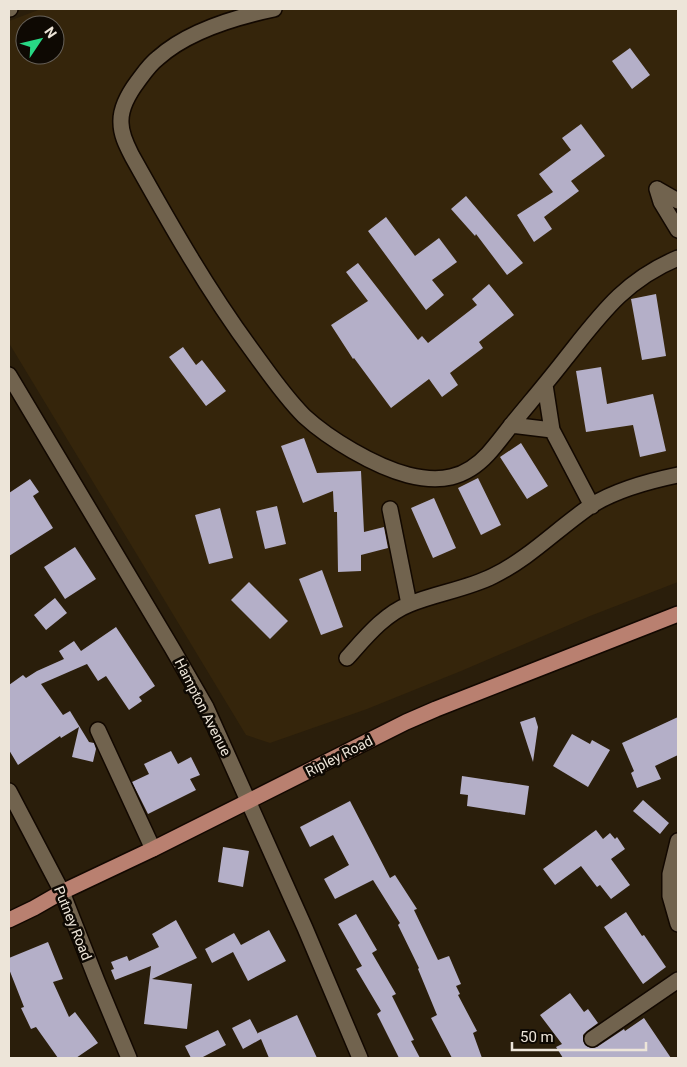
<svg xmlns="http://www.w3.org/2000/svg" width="687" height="1067" viewBox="0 0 687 1067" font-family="Roboto,sans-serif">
	<rect width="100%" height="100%" fill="#2a1e0b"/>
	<path fill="#35250b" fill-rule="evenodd" d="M41,9H678V582L590,616L461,671L367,709L270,743L246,735L9,343V21ZM25,25H55V55H25Z"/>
	<path fill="#b4afc8" d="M630,48L650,75L632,89L612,61Z
		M581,124L605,156L571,181L579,191L544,217L552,229L534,242L517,215L553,192L539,174L571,150L562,138Z
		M466,196L523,263L507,275L476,234L475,236L451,209Z
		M386,217L415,256L439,238L457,262L432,280L444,295L426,310L368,231Z
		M358,263L418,340L422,336L428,343L477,305L472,299L489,284L514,315L479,342L483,348L450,373L458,385L442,397L429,379L391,408L354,358L353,359L331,325L368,301L346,272Z
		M656,294L666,356L642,360L631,299Z
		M183,347L196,365L202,360L226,391L206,406L169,357Z
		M601,367L607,404L653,394L666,451L640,457L633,425L586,432L576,371Z
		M304,438L317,473L361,471L364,532L384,527L388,548L361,555V571L338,572L337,512H334L333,491L303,503L281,446Z
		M521,443L548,486L527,499L500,457Z
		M478,478L501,525L481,535L458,488Z
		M30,479L39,492L33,496L53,528L9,556V493Z
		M434,498L456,548L433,558L411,508Z
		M277,506L286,544L265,549L256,511Z
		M220,508L233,558L209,564L195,515Z
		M75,547L96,579L65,599L44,567Z
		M322,570L343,627L321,635L299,579Z
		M249,582L288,621L270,639L231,600Z
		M55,598L67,613L46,630L34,615Z
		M116,627L155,686L139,697L142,701L129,710L106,676L98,681L87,664L41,684L63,715L70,711L89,742L94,743L96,749L93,762L72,757L79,727L61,738L60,736L18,765L9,750V685L23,675L26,678L37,671L64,659L59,651L74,641L81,651Z
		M535,717L538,727L533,762L520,722Z
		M678,717V755L655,766L661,779L637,788L631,773L634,771L622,743Z
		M572,734L590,744L592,740L610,750L588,787L553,766Z
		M171,751L178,764L191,757L200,775L190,779L196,790L148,814L132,782L149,774L144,764Z
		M462,776L529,786L525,815L467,806L468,795L460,794Z
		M643,800L669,823L660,834L633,811Z
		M350,801L390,878L395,875L417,909L414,910L438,960L449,956L461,984L456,986L460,994L458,995L477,1031L473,1033L482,1058H452L431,1018L437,1015L418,969L419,968L398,925L400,923L373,880L335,899L324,879L349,865L333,835L310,847L300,827Z
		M596,830L603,839L610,833L615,839L617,837L625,849L611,859L630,885L611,899L600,885L597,887L581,866L555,885L543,869Z
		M223,847L249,851L243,887L218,882Z
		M626,912L642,936L644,935L666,967L643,984L604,927Z
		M356,914L377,950L372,953L396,994L392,996L414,1040L411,1041L420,1058H399L377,1014L381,1011L356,969L362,966L338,924Z
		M176,920L197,958L152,979L192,984L187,1029L144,1024L151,966L115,980L111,970L114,969L111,962L127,956L129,961L159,947L152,934Z
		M269,930L286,961L248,981L233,952L212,963L205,949L234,933L241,945Z
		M48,942L63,979L53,982L69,1017L75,1012L98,1043L76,1058H58L36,1027L31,1029L21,1008L24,1007L9,969V958Z
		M570,993L584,1012L588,1009L598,1023L587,1031L583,1035V1040L585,1045L588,1047L592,1048L597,1047L624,1029L625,1031L644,1018L671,1058H563L556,1047L562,1044L540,1015Z
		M297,1015L317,1058H269L261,1039L243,1049L232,1028L250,1019L258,1034V1033Z
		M218,1030L226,1045L201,1058H191L185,1046Z"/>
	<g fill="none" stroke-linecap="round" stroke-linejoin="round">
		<defs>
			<path id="minor" d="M9,9H10
				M274,9C236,17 188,31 158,58C150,64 144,73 138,81C129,93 120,108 121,123C121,135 127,146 132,156C170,224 208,291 254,353C270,375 285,397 304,416C329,439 374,466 408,475C440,483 465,479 488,454C497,444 505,433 513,423C531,401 549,380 566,358C601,314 625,280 678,258
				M657,189L661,202L678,230
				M657,189L678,201
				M9,375L172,648L206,707L305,928L360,1058
				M545,385L552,430
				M511,425L552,430L592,506
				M390,509L409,604
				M347,658C365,638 384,614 410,604C437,593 467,589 493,576C530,558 558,528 592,505C618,489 649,481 678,475
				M98,730L153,849
				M9,791L62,892L97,981L129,1058
				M678,841L670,874V896L678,924
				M592,1039L678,980"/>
			<path id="major" d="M9,920L34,908L62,892L153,849L406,722L436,709L678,614"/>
		</defs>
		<use href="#minor" stroke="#120800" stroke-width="18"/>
		<use href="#major" stroke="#120800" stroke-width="18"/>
		<use href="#minor" stroke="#71634e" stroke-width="15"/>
		<use href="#major" stroke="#b98070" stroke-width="15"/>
	</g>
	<g text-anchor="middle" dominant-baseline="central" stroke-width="5" stroke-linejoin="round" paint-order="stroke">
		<g font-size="14" fill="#ede5d9" stroke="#0e0903">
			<text transform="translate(203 707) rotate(63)">Hampton Avenue</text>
			<text transform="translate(339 756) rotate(-27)">Ripley Road</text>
			<text transform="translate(73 923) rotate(68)">Putney Road</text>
		</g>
	</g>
	<rect width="687" height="1067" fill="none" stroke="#ede5d9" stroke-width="20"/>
	<g transform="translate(40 40) rotate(55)"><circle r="24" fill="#0e0903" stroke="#676159"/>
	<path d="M0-4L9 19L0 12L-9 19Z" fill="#28d885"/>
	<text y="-8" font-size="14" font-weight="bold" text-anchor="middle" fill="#ede5d9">N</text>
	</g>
	<path d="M512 1042v8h134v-8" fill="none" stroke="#ede5d9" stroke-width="2.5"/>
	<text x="520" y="1042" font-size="15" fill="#ede5d9" stroke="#0e0903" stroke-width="4" paint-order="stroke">50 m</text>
</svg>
